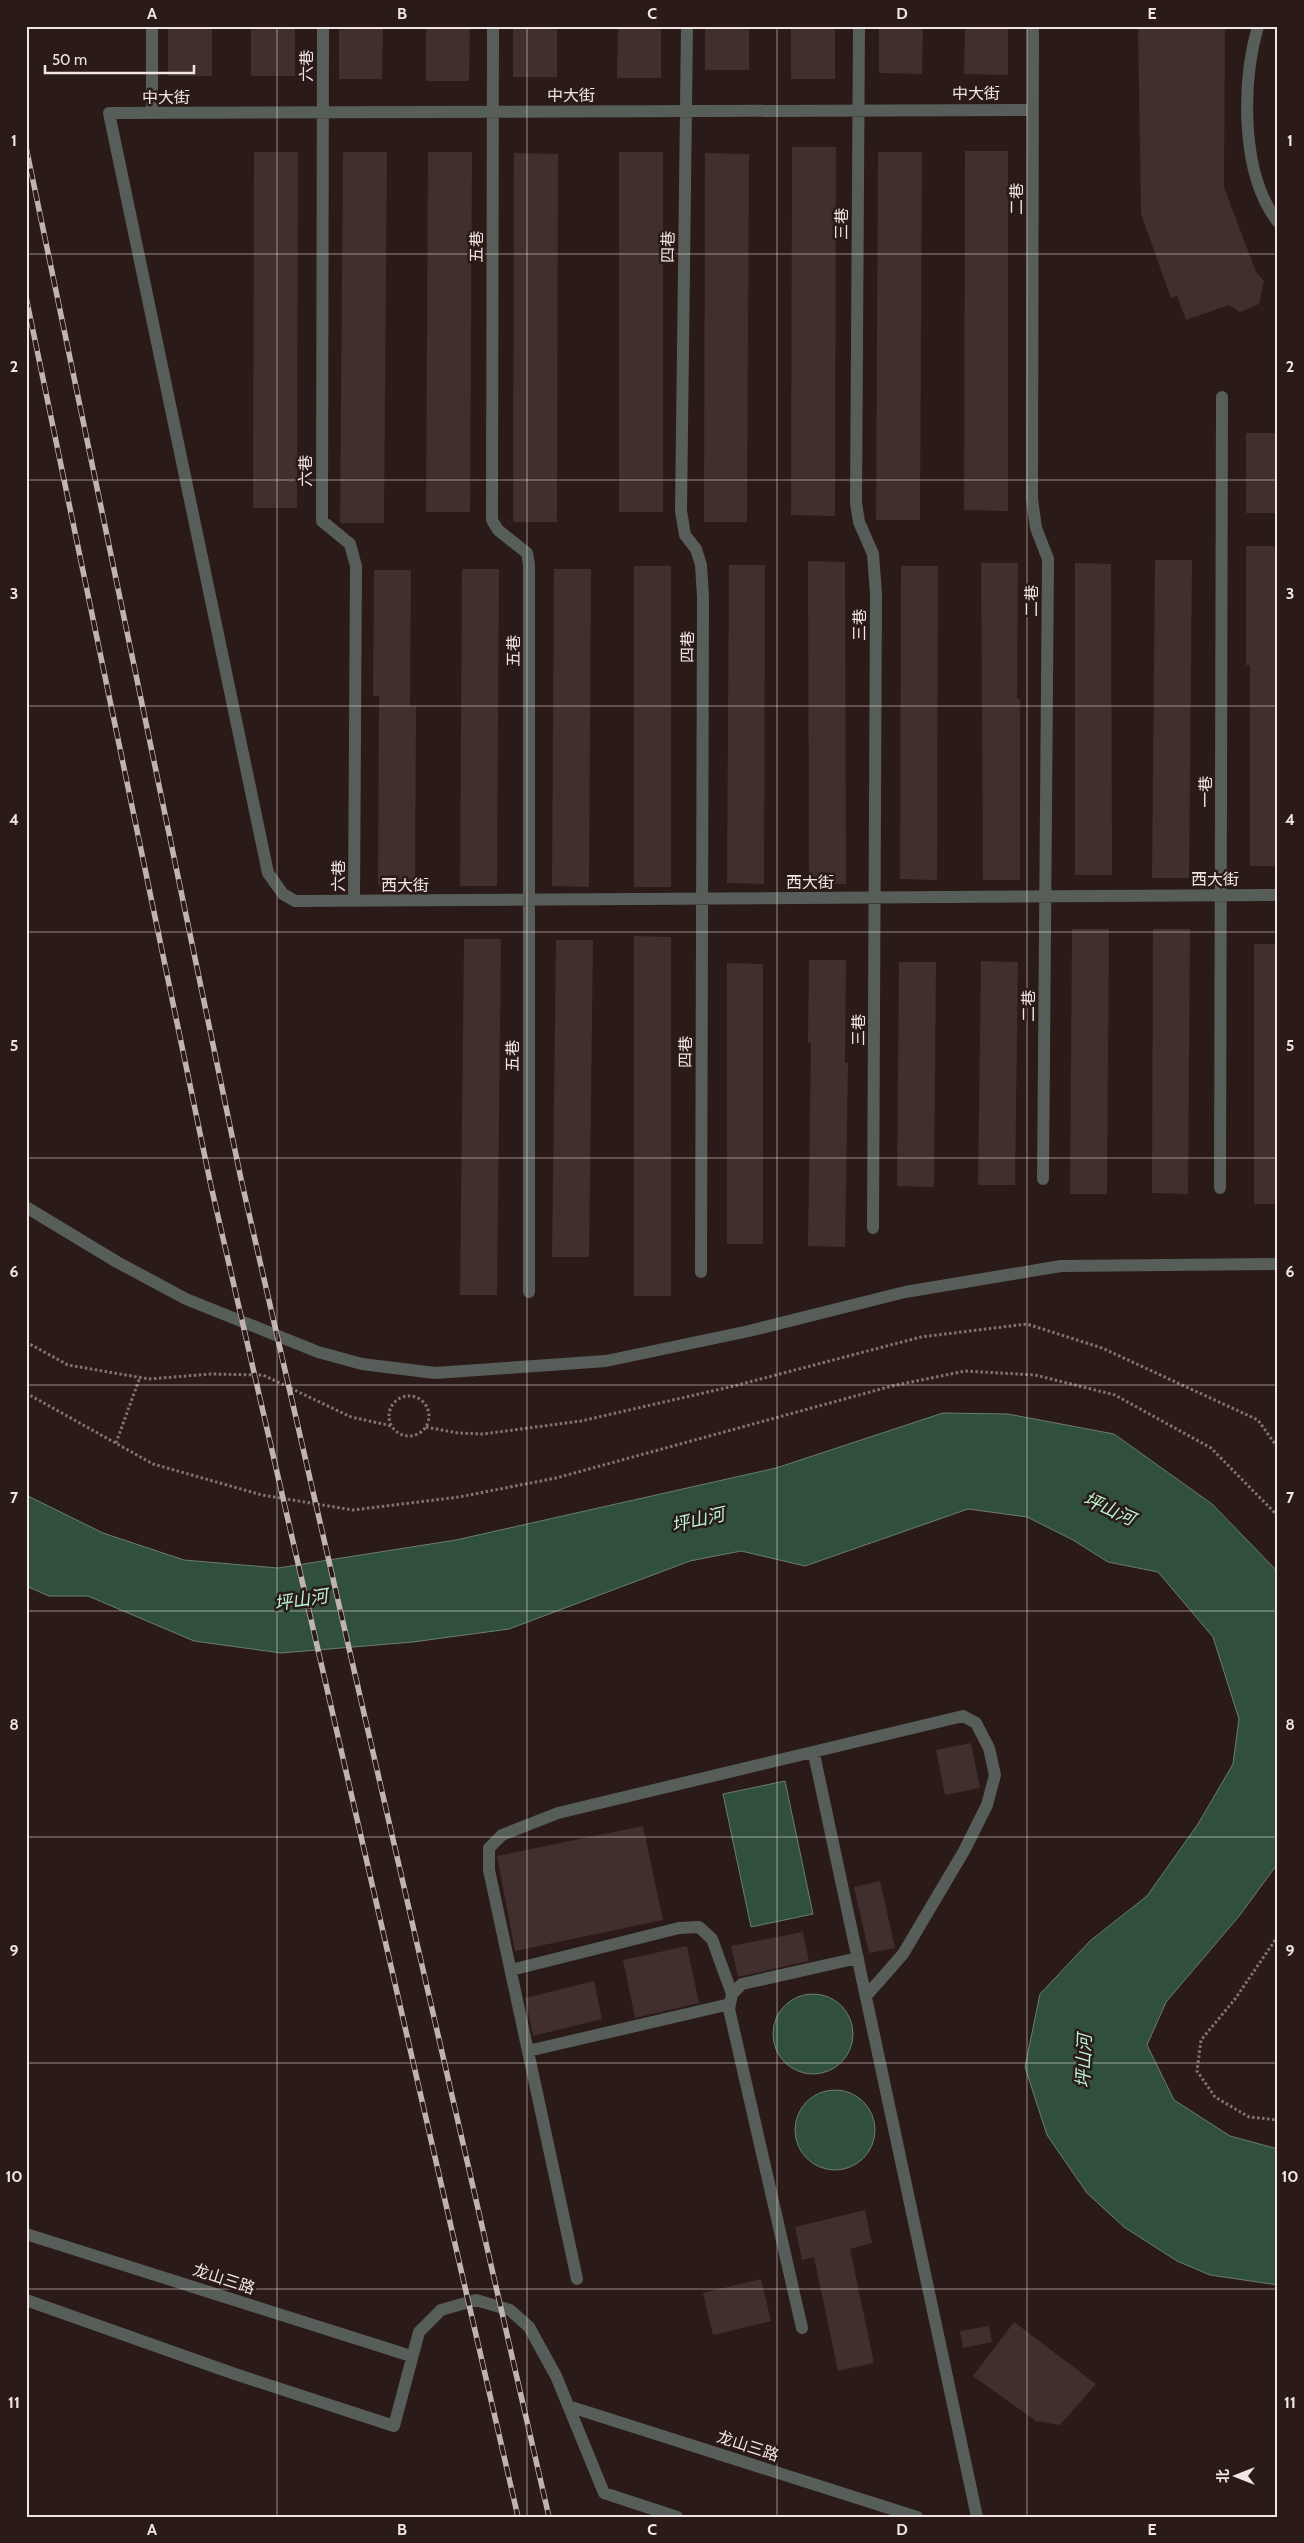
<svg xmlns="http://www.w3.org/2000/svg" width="1304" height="2543" viewBox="0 0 1304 2543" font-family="Cabin,'Noto Sans SC',sans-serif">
	<rect width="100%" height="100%" fill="#2a1a18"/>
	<path fill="#30503d" stroke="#6a7d6f" d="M943,1413L1008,1414L1114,1434L1212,1504L1278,1572V1863L1240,1915L1166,2002L1147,2045L1174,2100L1230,2136L1278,2149V2285L1210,2275L1177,2261L1124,2227L1087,2193L1047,2135L1025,2067L1040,1994L1090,1941L1147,1896L1198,1824L1233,1764L1239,1719L1213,1637L1158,1572L1108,1562L1073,1540L1027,1517L968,1509L805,1566L741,1551L690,1561L509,1629L413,1642L281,1653L194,1641L88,1596H49L26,1586V1495L103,1533L184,1560L278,1568L456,1540L776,1468Z
		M785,1781L813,1914L751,1927L723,1794Z
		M773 2034a40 40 0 1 1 80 0a40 40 0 1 1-80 0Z
		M795 2130a40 40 0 1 1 80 0a40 40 0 1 1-80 0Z"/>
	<path fill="#402f2c" d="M168,26H212V76H168Z
		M251,26H295V76H251Z
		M339,26H383L382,79H339Z
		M426,26H470L469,81H426Z
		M513,26H557V77H513Z
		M618,26H661V78H617Z
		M705,26H749V70H705Z
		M791,26H835V79H791Z
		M879,26H923L922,74L879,73Z
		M965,26H1008V75L964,74Z
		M1138,26H1225L1224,187L1256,272L1264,281L1259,304L1240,312L1229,305L1186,320L1177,296L1171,298L1141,214Z
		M792,147H836L835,516L791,515Z
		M965,151H1008V511L964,510Z
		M254,152H298L297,508H253Z
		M343,152H387L384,523H340Z
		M428,152H472L470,512H426Z
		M619,152H663V512H619Z
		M878,152H922L920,520H876Z
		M514,153L558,154L557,522H513Z
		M705,153L749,154L747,522H704Z
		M1246,433H1278V513H1246Z
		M1246,546H1278V866H1250V665H1246Z
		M1155,560H1192L1189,878H1152Z
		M808,561L845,562L846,884H809Z
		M981,563H1018L1017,699H1020V880H983Z
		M1075,563L1111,564L1112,875H1075Z
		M729,565H765L764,884L727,883Z
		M634,566H671V887H634Z
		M901,566H938L937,880L900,879Z
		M462,569H499L497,886H460Z
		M554,569H591L589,887L552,886Z
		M374,570H411L410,706H416L415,886L378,885L379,696H373Z
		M1072,929H1109L1107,1194H1070Z
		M1153,929H1190L1188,1194L1152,1193Z
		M634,936L671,937V1296H634Z
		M464,939H501L497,1295H460Z
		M556,940H593L589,1257H552Z
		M1254,944H1278V1204H1254Z
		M809,960H846L845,1063H848L845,1247L808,1246L811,1043H808Z
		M981,961L1018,962L1015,1185H978Z
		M899,962H936L934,1187L897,1186Z
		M727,963L763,964V1244H727Z
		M971,1743L980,1788L945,1795L936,1750Z
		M643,1826L663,1920L515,1951L497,1856Z
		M880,1881L895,1948L869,1953L854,1887Z
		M803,1932L809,1961L738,1977L731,1946Z
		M687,1946L699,2003L635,2018L623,1960Z
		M594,1981L602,2019L533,2036L525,1998Z
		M865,2210L872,2243L850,2249L874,2363L838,2371L814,2257L802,2260L795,2227Z
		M761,2279L771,2321L713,2335L703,2293Z
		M1014,2322L1096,2384L1060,2425L1036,2421L973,2376Z
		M989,2326L992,2342L963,2348L960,2331Z"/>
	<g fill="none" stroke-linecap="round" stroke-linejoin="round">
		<path stroke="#827371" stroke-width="3" stroke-dasharray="2.5 2.5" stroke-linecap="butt" d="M26,1342L68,1365L149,1379L211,1374L263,1375L351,1417L392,1426
			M26,1393L153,1464L262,1495L353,1510L459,1497L556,1478L892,1386L965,1371L1035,1375L1115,1395L1211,1448L1278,1516
			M389 1416a20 20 0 1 1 40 0a20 20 0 1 1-40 0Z
			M426,1427L458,1433L483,1434L581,1421L734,1386L921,1337L1027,1324L1102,1348L1258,1420L1278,1448
			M116,1443L140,1377
			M1278,1936L1235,1999L1201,2040L1197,2071L1215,2097L1249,2117L1278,2120"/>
		<path stroke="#575e59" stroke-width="12" d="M323,26L322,521L350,544L356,566L354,901
			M493,26L492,520L498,530L527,553L529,565V1292
			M687,26L681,511L685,535L696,549L701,565L703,597L701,1272
			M859,26L856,503L859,522L873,554L876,594L873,1228
			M1033,26L1032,499L1036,528L1048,559L1043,1179
			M1258,26C1242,82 1240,174 1278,222
			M1033,110L109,113L268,873L283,894L295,901L1278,895
			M152,113V26
			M1220,1188L1222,397
			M26,1207L117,1262L186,1299L318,1352L362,1364L435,1373L606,1361L749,1331L905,1292L1061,1266L1278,1264
			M814,1754L977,2517
			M511,1970L679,1928L699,1927L712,1939L732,1994
			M528,2051L730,2004
			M26,2234L411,2356
			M577,2279L489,1870V1848L502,1835L558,1813L963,1716L976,1723L989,1748L995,1775L987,1805L964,1851L903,1954L866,1996
			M26,2300L232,2373L394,2426L419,2332L441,2310L476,2300L510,2310L529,2327L556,2376L604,2493L677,2517
			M802,2328L729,2009L732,1994L742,1984L858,1958
			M568,2406L917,2517"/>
		<defs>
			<path id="rail" d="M26,147L241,1179L549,2517
				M26,297L211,1186L518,2517"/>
		</defs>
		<use href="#rail" stroke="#c0b3b1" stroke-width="5.5"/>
		<use href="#rail" stroke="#2a1a18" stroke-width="4" stroke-dasharray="11" stroke-linecap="butt"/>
	</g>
	<path fill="none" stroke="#f2e6e4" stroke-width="1" stroke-opacity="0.55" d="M277,26V2517M527,26V2517M777,26V2517M1027,26V2517M26,254H1278M26,480H1278M26,706H1278M26,932H1278M26,1158H1278M26,1385H1278M26,1611H1278M26,1837H1278M26,2063H1278M26,2289H1278"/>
	<g text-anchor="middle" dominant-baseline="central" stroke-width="5" stroke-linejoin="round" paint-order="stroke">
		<g font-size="16" fill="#f2e6e4" stroke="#2a1a18">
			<text transform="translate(306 66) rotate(-90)">六巷</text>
			<text x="976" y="93">中大街</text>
			<text x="571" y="95">中大街</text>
			<text x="166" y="97">中大街</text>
			<text transform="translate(1016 199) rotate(-90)">二巷</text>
			<text transform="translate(841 224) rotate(-90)">三巷</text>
			<text transform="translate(476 247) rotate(-90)">五巷</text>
			<text transform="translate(668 247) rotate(-89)">四巷</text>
			<text transform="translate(305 471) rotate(-90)">六巷</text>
			<text transform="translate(1031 601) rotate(-90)">二巷</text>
			<text transform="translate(859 625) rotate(-90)">三巷</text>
			<text transform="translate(687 647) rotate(-90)">四巷</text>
			<text transform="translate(513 651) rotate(-90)">五巷</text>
			<text transform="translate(1205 792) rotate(-90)">一巷</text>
			<text transform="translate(338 876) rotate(-90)">六巷</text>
			<text x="1215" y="879">西大街</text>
			<text x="810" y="882">西大街</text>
			<text x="405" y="885">西大街</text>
			<text transform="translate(1028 1006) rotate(-90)">二巷</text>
			<text transform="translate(858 1030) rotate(-90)">三巷</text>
			<text transform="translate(685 1052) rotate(-90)">四巷</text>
			<text transform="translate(512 1056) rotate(-90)">五巷</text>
			<text transform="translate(224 2279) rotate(18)">龙山三路</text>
			<text transform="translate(748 2446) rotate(18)">龙山三路</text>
		</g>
		<g font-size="18" font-style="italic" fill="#b8f5d0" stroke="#2a1a18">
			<text transform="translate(1109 1509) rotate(24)">坪山河</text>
			<text transform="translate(698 1520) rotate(-13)">坪山河</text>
			<text transform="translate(301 1600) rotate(-9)">坪山河</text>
			<text transform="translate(1084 2061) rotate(-88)">坪山河</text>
		</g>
	</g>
	<rect width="1304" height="2543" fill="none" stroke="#2a1a18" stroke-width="55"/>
	<g transform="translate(1236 2476) rotate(270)" stroke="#2a1a18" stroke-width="4" paint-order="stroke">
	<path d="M0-4L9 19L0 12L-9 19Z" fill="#f2e6e4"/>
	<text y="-8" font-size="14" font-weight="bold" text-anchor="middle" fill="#f2e6e4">北</text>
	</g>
	<path d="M45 65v8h149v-8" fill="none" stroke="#f2e6e4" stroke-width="2.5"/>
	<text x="52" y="65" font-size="15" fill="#f2e6e4" stroke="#2a1a18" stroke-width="4" paint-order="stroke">50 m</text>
	<rect x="28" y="28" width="1248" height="2488" fill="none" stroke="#f2e6e4" stroke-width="2"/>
	<g font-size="16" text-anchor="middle" font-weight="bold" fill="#f2e6e4">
		<text x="152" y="19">A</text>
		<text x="402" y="19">B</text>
		<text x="652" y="19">C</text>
		<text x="902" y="19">D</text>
		<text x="1152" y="19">E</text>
		<text x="14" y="146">1</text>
		<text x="1290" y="146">1</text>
		<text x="14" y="372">2</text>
		<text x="1290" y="372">2</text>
		<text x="14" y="599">3</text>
		<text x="1290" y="599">3</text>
		<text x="14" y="825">4</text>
		<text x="1290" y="825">4</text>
		<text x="14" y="1051">5</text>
		<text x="1290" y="1051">5</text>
		<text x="14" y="1277">6</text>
		<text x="1290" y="1277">6</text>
		<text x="14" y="1503">7</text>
		<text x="1290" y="1503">7</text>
		<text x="14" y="1730">8</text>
		<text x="1290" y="1730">8</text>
		<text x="14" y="1956">9</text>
		<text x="1290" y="1956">9</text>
		<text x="14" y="2182">10</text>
		<text x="1290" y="2182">10</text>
		<text x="14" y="2408">11</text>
		<text x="1290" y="2408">11</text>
		<text x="152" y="2535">A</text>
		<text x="402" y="2535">B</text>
		<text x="652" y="2535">C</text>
		<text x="902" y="2535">D</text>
		<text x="1152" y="2535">E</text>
	</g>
</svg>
